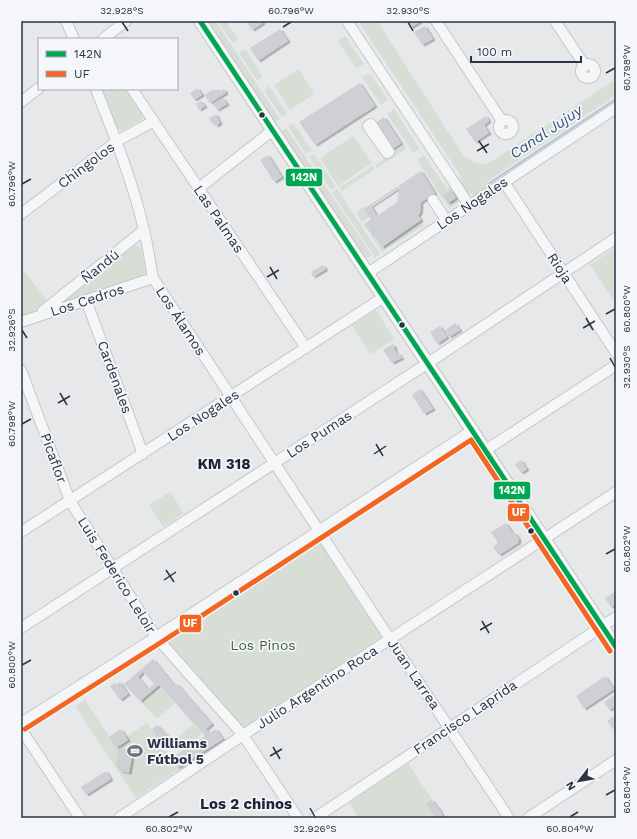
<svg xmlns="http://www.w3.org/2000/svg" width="637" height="839" viewBox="0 0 637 839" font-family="'Work Sans',sans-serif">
	<defs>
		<filter id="shadow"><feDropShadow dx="2.5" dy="1.5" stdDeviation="0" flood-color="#0004"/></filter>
	</defs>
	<rect width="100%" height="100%" fill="#e6e8ea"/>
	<path fill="#d6ded6" d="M206,21H215L280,119L274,123Z
		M218,21H226L238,40L233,43Z
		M358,21H377L463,155L473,162L486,165L616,79V95L486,182L489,187L475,195C464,193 464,190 458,181L462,178Z
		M345,36L364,64L356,68L338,41Z
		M245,49L263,77L257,80L239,53Z
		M299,69L314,94L290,110L274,85Z
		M370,73L388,100L381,105L362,77Z
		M269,86L287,114L282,117L264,90Z
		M102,89H126L143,115L142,120L121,131L117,128Z
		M394,109L419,148L413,153L387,114Z
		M293,123L312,150L306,154L288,126Z
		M286,128L372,255L367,258L360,252L280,132Z
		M353,136L372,163L338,186L320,158Z
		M404,145L406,149L377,168L375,165Z
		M314,154L336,187L331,190L309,157Z
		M424,155L447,189L451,186L459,198V202L449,208L417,160Z
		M373,166L375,169L342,191L339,188Z
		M337,189L380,254L375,257L332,193Z
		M363,207L370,217L362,222L356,212Z
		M421,220L424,225L382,252L364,225L365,224L372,234L373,233L382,246Z
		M135,246L141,247L146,272L142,276L57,306L129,249Z
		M616,247V304L590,265Z
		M21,268L48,301L34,312L21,318Z
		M376,310L394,339L370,354L352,325Z
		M170,492L184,513L163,527L149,505Z
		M318,530L390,639L243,735L156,637Z
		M159,686L175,703L157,719L141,702Z
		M85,700L116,747L126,737L147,723L178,770L136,798L75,706Z
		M193,724L202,734L182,748L175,740Z
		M408,763L444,818H359L349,803Z"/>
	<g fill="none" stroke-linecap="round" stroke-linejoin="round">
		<path stroke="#b4c4d5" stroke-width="2" d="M488,184L616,99"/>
	</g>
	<path fill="#ced0d3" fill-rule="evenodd" filter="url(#shadow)" d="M246,21H262L263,23L252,30Z
		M412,21H421L410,28L407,24Z
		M425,26L433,39L422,45L414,32Z
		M280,29L288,41L258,61L250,48Z
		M360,83L375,106L315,145L299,122Z
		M198,88L202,95L194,100L190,93Z
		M214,89L215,91L219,89L220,91L224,89L226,93L210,103L204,95Z
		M223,98L227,104L217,110L213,104Z
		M201,101L205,106L199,110L196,104Z
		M216,114L220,123L216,126L214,123L212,124L209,118Z
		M486,116L489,121L484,125L489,133L475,142L466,129Z
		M384,117L401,143L389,151L372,125Z
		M268,155L282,177L274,182L260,160Z
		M421,171L435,193L420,203L421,205L420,213L418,215L421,220L382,247L373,233L372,235L365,224L371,219L364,209ZM400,187L397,202L377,216L371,206Z
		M451,190L456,198L448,203L443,196Z
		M323,265L326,269L313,277L311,272Z
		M455,323L460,330L449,337L445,330Z
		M440,326L447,337L437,344L430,332Z
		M393,344L395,348L394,349L395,350L397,354L398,353L402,358L392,363L383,350Z
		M420,389L433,409L424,414L412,395Z
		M521,460L527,469L521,473L515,464Z
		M506,523L513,534L515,533L519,539L518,543L499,555L493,547L498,543L491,532Z
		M616,591V604L611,607L605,598Z
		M153,659L175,686L177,684L212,724L206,729L209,733L216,729L223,739L177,768L171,758L205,736L159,685L140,701L124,684ZM143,672L154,684L148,689L138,677Z
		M605,676L614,689L584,709L576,696Z
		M120,682L128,694L120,700L110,686L115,683L116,685Z
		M616,694V706L609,710L604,702Z
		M616,715V727L613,729L607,721Z
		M157,725L170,738L162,745L152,730Z
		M121,729L128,740L116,748L109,737Z
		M119,748L133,751L129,773L120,771L116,766Z
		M106,771L111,779L86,795L81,787Z
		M432,800L439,809L444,818H436L430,809L426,804Z"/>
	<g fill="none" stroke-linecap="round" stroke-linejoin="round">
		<defs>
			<path id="minor" d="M66,21L74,39
				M347,21L469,205
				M436,21L502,121
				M555,21L585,66
				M103,39L126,21
				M581 71a7 7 0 1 1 14 0a7 7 0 1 1-14 0Z
				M96,89C114,135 133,182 144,230C148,246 150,262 153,278L390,639L509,818
				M132,89L306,348
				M21,102L39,88
				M499 127a7 7 0 1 1 14 0a7 7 0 1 1-14 0Z
				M371,124L389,152L387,153L368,126Z
				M504,182L616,353
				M199,188L273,130
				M433,200L446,220
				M21,214L117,141L154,121
				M368,273L616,108
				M86,300L143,454
				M43,311L144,230
				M21,322L153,278
				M21,370L70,501L156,637L243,735L298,818
				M486,450L616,365
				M21,532L384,297
				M21,628L428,363L616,238
				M21,723L156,637L473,430
				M21,729L80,818
				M119,818L243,735L616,492
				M315,818L616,617
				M528,818L616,760"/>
			<path id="major" d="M200,21L616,647"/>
		</defs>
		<use href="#minor" stroke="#c4c6c8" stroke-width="12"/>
		<use href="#major" stroke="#c2c5c8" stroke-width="14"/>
		<use href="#minor" stroke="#f5f6f7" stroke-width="10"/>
		<use href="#major" stroke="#f8f8f8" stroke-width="12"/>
		<defs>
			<path id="bus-1" d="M200,21L616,647"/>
			<path id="bus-2" d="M25,729L160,643L471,440L610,651"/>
		</defs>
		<use href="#bus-1" stroke="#f4f6f9" stroke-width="8"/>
		<use href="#bus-2" stroke="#f4f6f9" stroke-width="8"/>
		<use href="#bus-1" stroke="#00a651" stroke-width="5"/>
		<use href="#bus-2" stroke="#f26522" stroke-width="5"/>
	</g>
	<path fill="none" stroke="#2b3445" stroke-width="1.5" d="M122,22L128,31M408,22L413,31M283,27L291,22M606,73L615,68M479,141L487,153M477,151L489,144M22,184L31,179M270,267L277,279M267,277L279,270M606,314L615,309M586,318L593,330M583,328L595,321M22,330L27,338M610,358L615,367M60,393L67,405M58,403L70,396M22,424L31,419M376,444L383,456M374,454L386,446M606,554L615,549M166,570L174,582M164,580L176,572M482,621L489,633M480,630L492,623M22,665L31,660M273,747L280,759M270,756L282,749M606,795L615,790M310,808L315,817M169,817L178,812M570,817L578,812"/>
	<defs>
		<symbol id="stadium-bare" viewBox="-9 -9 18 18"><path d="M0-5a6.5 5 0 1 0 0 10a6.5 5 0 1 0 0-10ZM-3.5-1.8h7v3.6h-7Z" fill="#6c737f" stroke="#f4f6f9" stroke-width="2.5" paint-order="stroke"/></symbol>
	</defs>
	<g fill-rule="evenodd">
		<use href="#stadium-bare" x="124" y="740" width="22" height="22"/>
	</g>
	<g fill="#2b3445" stroke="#f4f6f9" stroke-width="1.5">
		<circle cx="262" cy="115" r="3.5"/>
		<circle cx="402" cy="325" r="3.5"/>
		<circle cx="531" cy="531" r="3.5"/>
		<circle cx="236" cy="593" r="3.5"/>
	</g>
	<g text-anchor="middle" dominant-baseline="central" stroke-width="3.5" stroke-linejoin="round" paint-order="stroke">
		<g font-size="14" fill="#2b3445" stroke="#f4f6f9">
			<text transform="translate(86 165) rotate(-37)">Chingolos</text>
			<text transform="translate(472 203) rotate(-34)">Los Nogales</text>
			<text transform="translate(219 219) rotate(56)">Las Palmas</text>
			<text transform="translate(100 266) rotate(-39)">Ñandú</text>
			<text transform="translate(560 268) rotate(57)">Rioja</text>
			<text transform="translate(87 300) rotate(-18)">Los Cedros</text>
			<text transform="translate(181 321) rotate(57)">Los Álamos</text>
			<text transform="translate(115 377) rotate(70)">Cardenales</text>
			<text transform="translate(203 415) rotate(-33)">Los Nogales</text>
			<text transform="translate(319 434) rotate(-33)">Los Pumas</text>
			<text transform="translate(54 458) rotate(70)">Picaflor</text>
			<text transform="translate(117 575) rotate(58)">Luis Federico Leloir</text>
			<text transform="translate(414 674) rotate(56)">Juan Larrea</text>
			<text transform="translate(317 687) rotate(-33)">Julio Argentino Roca</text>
			<text transform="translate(465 717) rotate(-34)">Francisco Laprida</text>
		</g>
		<g font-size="14" fill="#3f6138" stroke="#f4f6f9">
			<text x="263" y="645">Los Pinos</text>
		</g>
		<g font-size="14" font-weight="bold" fill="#2b3445" stroke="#f4f6f9" text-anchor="start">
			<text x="147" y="743">Williams<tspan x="147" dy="16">Fútbol 5</tspan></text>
		</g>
		<g font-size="15" font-style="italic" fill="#34527a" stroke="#f4f6f9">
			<text transform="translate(546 132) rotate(-34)">Canal Jujuy</text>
		</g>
		<g font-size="15" font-weight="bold" fill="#1d2536" stroke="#f4f6f9">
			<text x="224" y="464">KM 318</text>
			<text x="246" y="804">Los 2 chinos</text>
		</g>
	</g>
	<g stroke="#f4f6f9" stroke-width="1.5">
		<rect x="285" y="168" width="38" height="19" rx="4" fill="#00a651"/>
		<rect x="493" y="481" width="38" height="19" rx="4" fill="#00a651"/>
		<rect x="507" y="503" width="23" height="19" rx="4" fill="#f26522"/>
		<rect x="179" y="614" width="23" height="19" rx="4" fill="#f26522"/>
	</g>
	<g font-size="11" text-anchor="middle" font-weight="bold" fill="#fff">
		<text x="304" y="181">142N</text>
		<text x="512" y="494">142N</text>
		<text x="519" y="516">UF</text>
		<text x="190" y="627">UF</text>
	</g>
	<rect width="637" height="839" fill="none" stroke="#f4f6f9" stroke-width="44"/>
	<rect x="38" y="38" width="140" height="52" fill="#f4f6f9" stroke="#a4a8b1"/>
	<rect x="46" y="51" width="20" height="6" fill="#00a651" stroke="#a4a8b1"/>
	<text x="74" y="58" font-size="12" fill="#2b3445">142N</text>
	<rect x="46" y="71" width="20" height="6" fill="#f26522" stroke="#a4a8b1"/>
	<text x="74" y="78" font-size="12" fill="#2b3445">UF</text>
	<g transform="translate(579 781) rotate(239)" stroke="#f4f6f9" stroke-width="3" paint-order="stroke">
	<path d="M0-3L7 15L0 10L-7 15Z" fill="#2b3445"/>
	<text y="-6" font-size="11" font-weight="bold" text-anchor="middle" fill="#2b3445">N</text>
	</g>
	<path d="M471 56v6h110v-6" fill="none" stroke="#2b3445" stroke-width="2"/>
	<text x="477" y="56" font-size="12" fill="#2b3445" stroke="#f4f6f9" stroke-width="3" paint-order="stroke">100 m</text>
	<rect x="22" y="22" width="593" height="795" fill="none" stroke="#2b3445" stroke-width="1.5"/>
	<g font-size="10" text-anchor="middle" fill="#2b3445">
		<text x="122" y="14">32.928°S</text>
		<text x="291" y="14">60.796°W</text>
		<text x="408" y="14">32.930°S</text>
		<text transform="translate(626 68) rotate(-90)" y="4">60.798°W</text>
		<text transform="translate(11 184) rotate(-90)" y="4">60.796°W</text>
		<text transform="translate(626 309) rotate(-90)" y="4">60.800°W</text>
		<text transform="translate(11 330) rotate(-90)" y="4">32.926°S</text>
		<text transform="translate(626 367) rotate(-90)" y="4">32.930°S</text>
		<text transform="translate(11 424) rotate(-90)" y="4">60.798°W</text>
		<text transform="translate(626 549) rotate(-90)" y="4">60.802°W</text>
		<text transform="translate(11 665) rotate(-90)" y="4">60.800°W</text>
		<text transform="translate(626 790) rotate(-90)" y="4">60.804°W</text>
		<text x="169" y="832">60.802°W</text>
		<text x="315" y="832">32.926°S</text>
		<text x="570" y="832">60.804°W</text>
	</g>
</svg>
